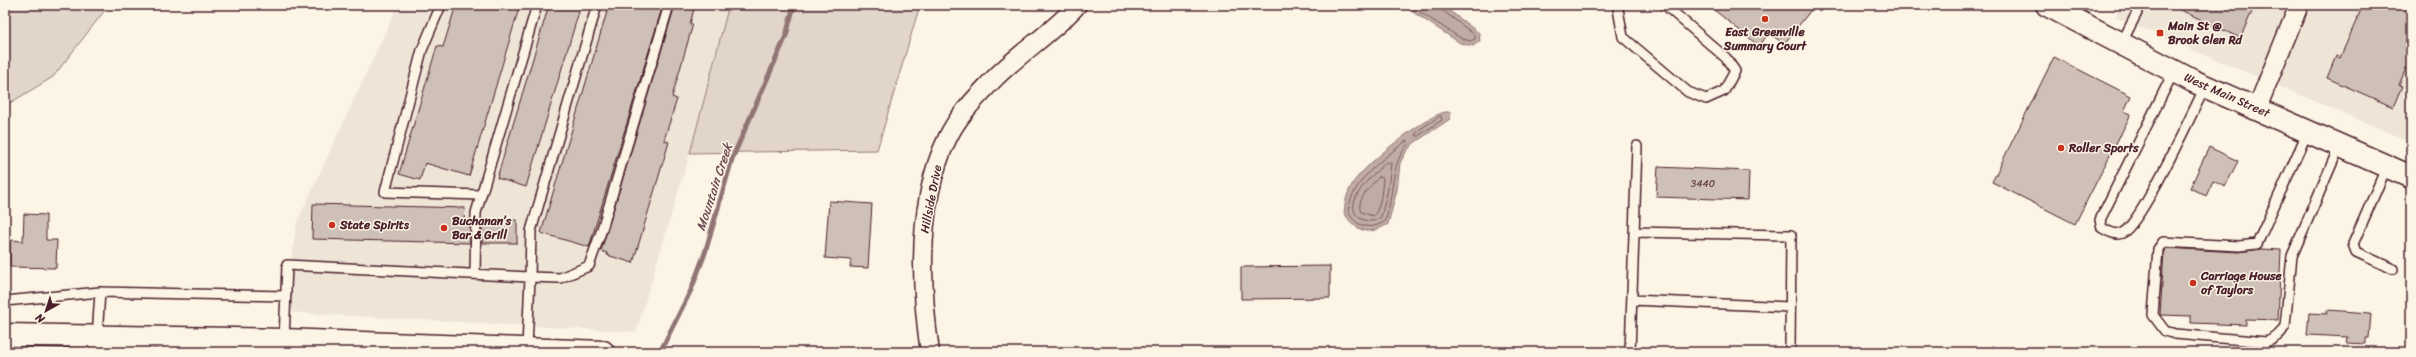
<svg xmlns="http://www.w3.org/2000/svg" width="2416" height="357" viewBox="0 0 2416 357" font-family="Sriracha,sans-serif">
	<rect width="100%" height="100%" fill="#fcf5e5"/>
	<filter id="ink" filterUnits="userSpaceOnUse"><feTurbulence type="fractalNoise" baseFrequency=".025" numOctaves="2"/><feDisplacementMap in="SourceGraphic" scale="8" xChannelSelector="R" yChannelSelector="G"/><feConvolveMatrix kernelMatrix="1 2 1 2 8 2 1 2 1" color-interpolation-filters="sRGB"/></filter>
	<g filter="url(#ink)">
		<path fill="#eee5d7" d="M398,5H729L690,153L636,332L283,312L297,222Z
			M2121,5H2411V142L2115,17Z"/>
		<path fill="#e2d5ca" stroke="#967a7a" d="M5,5H109L53,77L5,106Z
			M729,5H920L877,150L690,153Z"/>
		<path fill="#c0aca5" stroke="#917474" d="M1402,5H1442L1479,33L1480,41L1473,46L1460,43Z
			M1445,112H1451L1450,119L1414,143L1406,152L1400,163L1397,190L1388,224C1369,236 1356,232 1344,213C1345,202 1347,192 1353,183C1364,165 1425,116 1445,112Z"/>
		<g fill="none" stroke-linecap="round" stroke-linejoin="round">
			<path stroke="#79575c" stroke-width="1" d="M1409,5L1462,39L1471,41L1475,39V35L1442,10L1440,5
				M1441,116L1442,120L1418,136L1415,135L1419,130Z
				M1406,141L1409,143C1389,165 1395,194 1385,221C1371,231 1355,227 1348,211C1353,179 1382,160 1406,141Z
				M1387,162L1391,163L1388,189L1381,217C1369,227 1348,217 1355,200C1361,185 1374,173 1387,162Z
				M1379,177L1383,178C1382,188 1381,210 1373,216L1361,212C1355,200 1372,185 1379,177Z"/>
			<path stroke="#917474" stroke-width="5" d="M660,352L691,290L705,253L732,159L786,36L794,5"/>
		</g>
		<path fill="#cfc0b7" stroke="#4a1f2b" d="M456,5H520L469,176L425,163L420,180L399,174L437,46L443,47Z
			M549,5H581L526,187L497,178Z
			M609,5H663L589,247L541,233Z
			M675,5H695L690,24H693L672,97L677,99L664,140L669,142L633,263L607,255V253L601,251Z
			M1708,5H1815L1784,44L1769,33L1759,46Z
			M2170,5H2255L2240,38Z
			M2363,5H2411V56L2399,85L2402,86L2393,107L2327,78L2336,56L2340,58Z
			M2054,57L2131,96L2124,111L2131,114L2075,224L1992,182Z
			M2209,147L2238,161L2225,187L2213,181L2206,196L2190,188Z
			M1658,167L1749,171L1748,200L1656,197Z
			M829,201L872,204L868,268L850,267L851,260L825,258Z
			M313,204L465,208L464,220H470V243L312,239Z
			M24,214L46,215V240H57L56,268L10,267V240L23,241Z
			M482,220H517V243H482Z
			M2166,248L2239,252L2261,249L2281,250L2278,320L2246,319V325L2191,323V316L2160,315L2164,251Z
			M1330,266V298L1241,299V267Z
			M2327,310L2371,313L2369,338H2366V344L2347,343L2348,337L2307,335L2309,313L2327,314Z"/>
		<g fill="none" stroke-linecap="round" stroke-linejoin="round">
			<defs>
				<path id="service" d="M441,5L422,50L385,192L481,195
					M597,5L531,231L530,277L560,278L589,266L602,229L669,5
					M1618,9L1623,37L1688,92L1706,99L1724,91L1735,71L1726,58L1665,5
					M2121,44L2141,5
					M2174,71L2100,220L2102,228C2108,231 2115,236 2122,233C2141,225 2193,111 2205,87
					M2308,131L2257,244L2239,246L2163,242L2158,249L2153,315L2165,331L2175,334L2266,342C2275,339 2280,335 2285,326L2292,256L2340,145
					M2387,166L2353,244L2356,252L2393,269
					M1634,232L1791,235L1790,352
					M475,274L476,213L537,5
					M1632,300L1790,307
					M5,301L100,292
					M97,337L100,292L286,296
					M284,340L287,265L530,277L527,348
					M1630,352L1637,146"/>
				<path id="minor" d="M2257,108L2299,5
					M930,352C920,284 917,200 948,137C958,116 975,99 991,82C1017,54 1053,33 1077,5"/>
				<path id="tertiary" d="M2047,5L2193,81L2411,177"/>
				<path id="primary" d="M5,335L284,340L603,352"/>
			</defs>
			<use href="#service" stroke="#4a1f2b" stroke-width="12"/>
			<use href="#minor" stroke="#4a1f2b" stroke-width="21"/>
			<use href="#tertiary" stroke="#4a1f2b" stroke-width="25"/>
			<use href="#primary" stroke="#4a1f2b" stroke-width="25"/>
			<use href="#service" stroke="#fcf5e5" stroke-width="9"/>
			<use href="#minor" stroke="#fcf5e5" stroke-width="18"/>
			<use href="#tertiary" stroke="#fcf5e5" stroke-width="22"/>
			<use href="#primary" stroke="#fcf5e5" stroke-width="22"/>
		</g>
	</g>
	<g fill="#c8321e" stroke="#fcf5e5" stroke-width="1.5">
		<circle cx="1765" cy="19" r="4"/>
		<rect x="2156" y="29" width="8" height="8" rx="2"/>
		<circle cx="2061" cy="148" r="4"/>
		<circle cx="332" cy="225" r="4"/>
		<circle cx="444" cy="228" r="4"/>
		<circle cx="2193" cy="283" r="4"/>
	</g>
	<g text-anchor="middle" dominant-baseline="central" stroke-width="3" stroke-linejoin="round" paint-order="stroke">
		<g font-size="10" fill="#6b474e">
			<text x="1703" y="184">3440</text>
		</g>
		<g font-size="12" font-weight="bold" fill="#4a1f2b" stroke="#fcf5e5" text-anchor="start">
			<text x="2168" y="26">Main St @<tspan x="2168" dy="14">Brook Glen Rd</tspan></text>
			<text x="1765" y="32" text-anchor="middle">East Greenville<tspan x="1765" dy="14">Summary Court</tspan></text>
			<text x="2069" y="148">Roller Sports</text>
			<text x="452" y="221">Buchanan’s<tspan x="452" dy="14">Bar &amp; Grill</tspan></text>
			<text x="340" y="225">State Spirits</text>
			<text x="2201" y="276">Carriage House<tspan x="2201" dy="14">of Taylors</tspan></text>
		</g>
		<g font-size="12" fill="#4a1f2b" stroke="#fcf5e5">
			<text transform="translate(2227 95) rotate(24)">West Main Street</text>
			<text transform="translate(931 199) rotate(-79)">Hillside Drive</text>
		</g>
		<g font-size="13" font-style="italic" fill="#6d4950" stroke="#fcf5e5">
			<text transform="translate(714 187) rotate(-72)">Mountain Creek</text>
		</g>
	</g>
	<rect width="2416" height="357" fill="none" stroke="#fcf5e5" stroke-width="20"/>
	<rect x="10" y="10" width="2396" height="337" fill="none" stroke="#4a1f2b" stroke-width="1.5" filter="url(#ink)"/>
	<g transform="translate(46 311) rotate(219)" stroke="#fcf5e5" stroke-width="3" paint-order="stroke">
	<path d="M0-3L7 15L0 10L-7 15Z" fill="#4a1f2b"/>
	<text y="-6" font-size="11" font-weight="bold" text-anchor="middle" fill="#4a1f2b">N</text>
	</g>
</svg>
